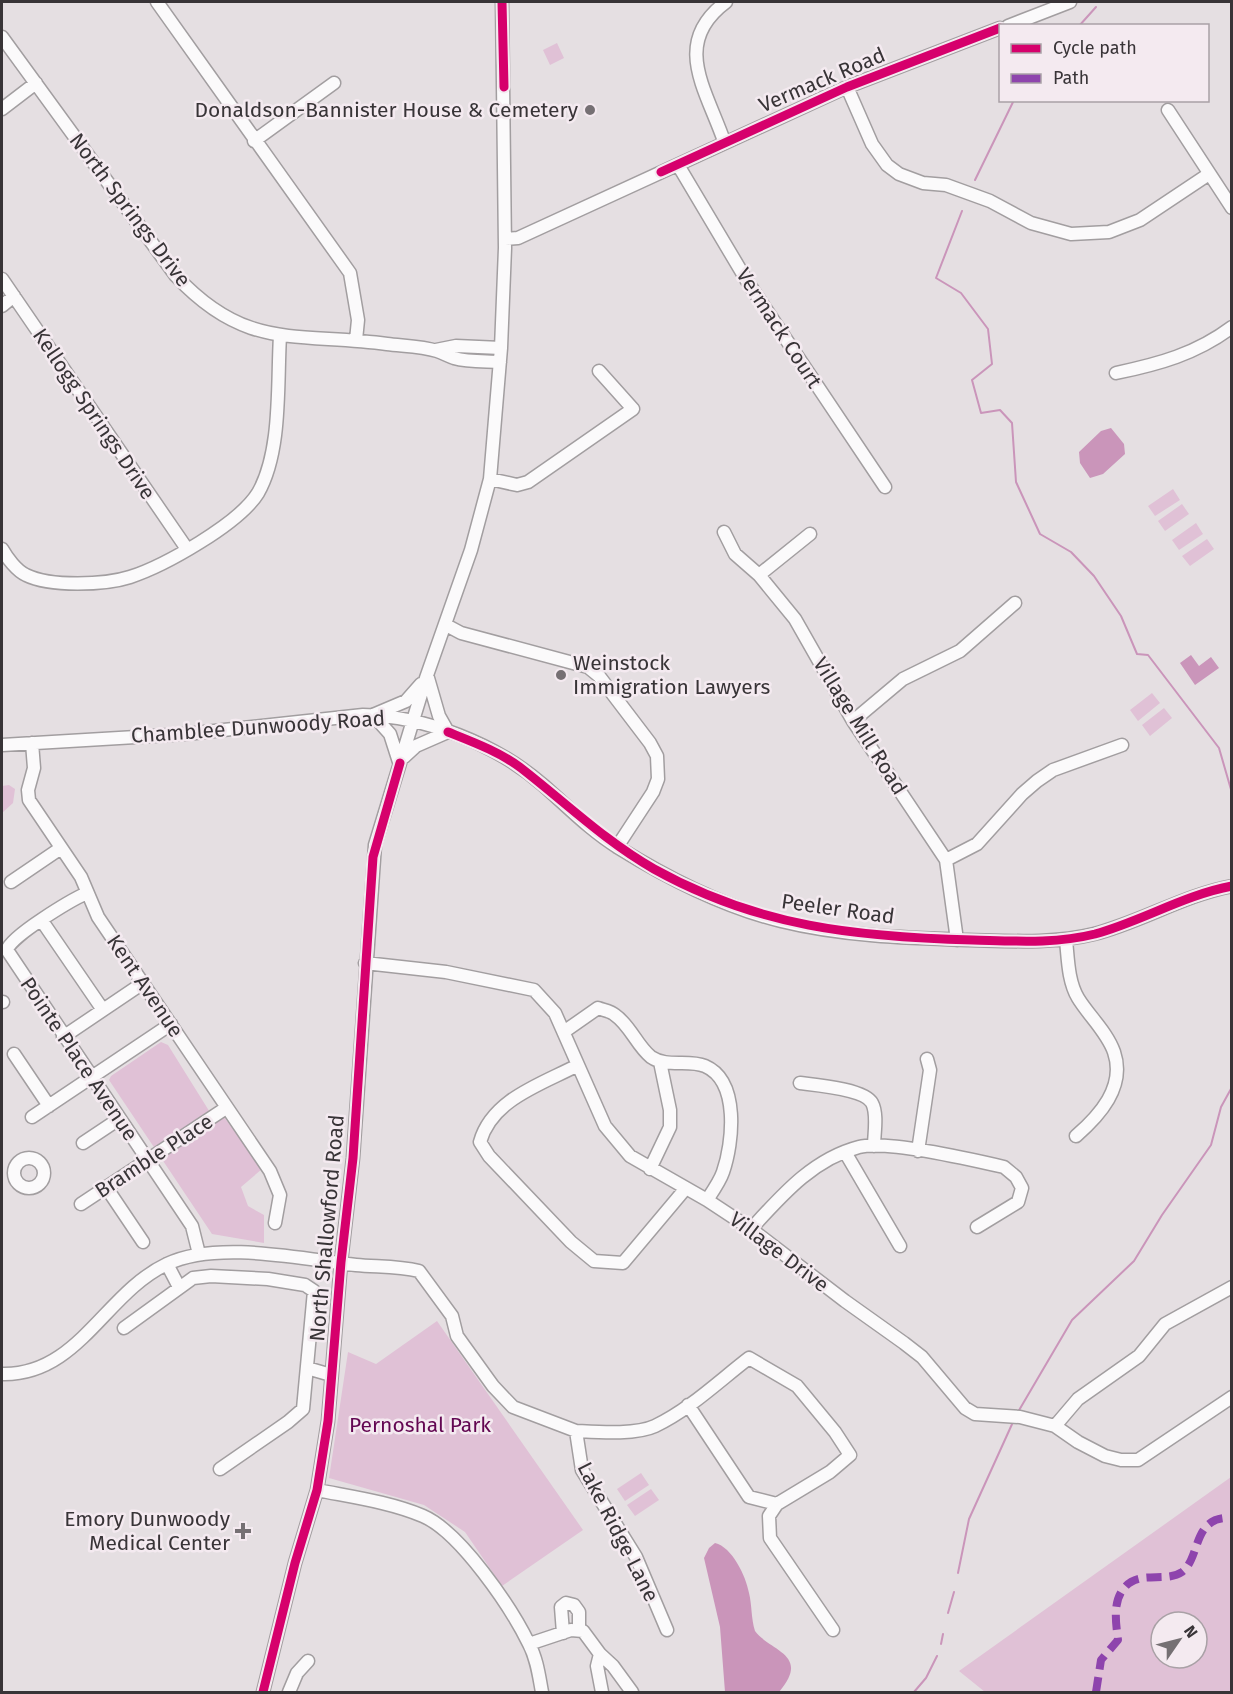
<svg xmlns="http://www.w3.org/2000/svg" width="1233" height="1694" viewBox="0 0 1233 1694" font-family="'Fira Sans',sans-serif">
	<rect width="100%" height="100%" fill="#e5dfe2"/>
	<path fill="#e0c1d6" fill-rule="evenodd" d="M557,43L564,58L550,65L543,50Z
		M1173,489L1180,500L1155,516L1148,506Z
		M1182,504L1189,514L1165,531L1158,521Z
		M1196,523L1203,534L1179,550L1172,540Z
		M1207,539L1214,549L1190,566L1182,556Z
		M1152,693L1160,703L1138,721L1130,710Z
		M1164,708L1172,718L1150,736L1142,725Z
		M2,786L9,785L15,789L13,803L2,813Z
		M161,1042L168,1045L216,1122L224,1117L262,1169L241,1187L248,1206L264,1215V1243L212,1234L109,1080L111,1076Z
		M437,1321L583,1530L502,1586L465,1532L424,1505L329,1478L348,1352L376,1364Z
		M641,1473L649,1485L625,1501L617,1489Z
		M1231,1477V1692H985L959,1671ZM1161,1622H1197V1658H1161Z
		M651,1489L659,1500L635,1516L627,1505Z"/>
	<path fill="#ca95ba" d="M1111,428L1124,444L1125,454L1103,474L1090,478L1080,463L1079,452L1101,431Z
		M1191,655L1199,666L1211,657L1219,668L1195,685L1180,663Z
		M715,1543C732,1547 746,1576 749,1593C752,1605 751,1618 755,1631C771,1652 811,1654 779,1692H725L720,1627L704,1558L709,1548Z"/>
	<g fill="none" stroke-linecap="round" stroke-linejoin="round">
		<path stroke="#ca95ba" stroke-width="2" d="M1079,26L1096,7
			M975,180L1014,100
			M962,211L936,278L961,293L988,329L992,364L972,380L981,413L1000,410L1012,423L1016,482L1040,534L1071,552L1094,576L1121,616L1137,654L1148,655L1219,748L1232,793
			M1018,1412L1072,1320L1134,1261L1162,1215L1211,1145L1221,1107L1232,1087
			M958,1573L969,1519L1013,1422
			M948,1613L954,1592
			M941,1644L943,1634
			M914,1692L926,1678L937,1656"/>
		<defs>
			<path id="minor" d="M157,2L350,273L358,320L356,340
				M1008,26L1070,2
				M2,37L176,276C246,351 296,332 387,344C403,346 422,346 437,351C443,353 448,356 454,358C468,362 485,361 500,362
				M847,87L872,144L887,165L899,174L923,183L946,185L990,201L1031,223L1071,234L1109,232L1140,220L1209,174
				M2,109L36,83
				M1168,110L1232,208
				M254,141L334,83
				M724,141C706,89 671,43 726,2
				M678,165L747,281L885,487
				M505,239L518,238L847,87L1000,28
				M2,279L187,549
				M2,306L14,296
				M436,350L456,346L501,348
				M1116,373C1159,364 1196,354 1232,327
				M490,479L517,485L528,482L633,409L599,371
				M724,532L735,554L759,575L795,619L853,721L946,860L957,940
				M2,549C7,558 17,571 26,575C50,587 105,585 130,577C164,566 239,524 258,493C282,451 277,384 280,336
				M759,575L810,534
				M446,625L461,633L588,667L599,676L650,743L657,756L658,779L653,792L617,847
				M428,678L439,716L448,732
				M853,721L903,679L960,651L1015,603
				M32,743L34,768L28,790L29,800L81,877L98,917L270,1171L280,1195L275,1223
				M2,745L186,734L363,715C425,716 496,744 543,785C568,807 591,831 619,848C669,879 724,907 781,921C841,936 906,938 968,940C1010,941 1053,944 1094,934C1141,922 1184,895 1232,886
				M404,757L416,746L448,732
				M399,762L390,734L373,715L406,701L421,684
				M946,860L977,844L1022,794L1037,781L1053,770L1122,745
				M11,882L61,848
				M87,893C71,900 11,936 7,950L192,1226L199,1254
				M42,921L103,1010
				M1066,940C1068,959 1068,981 1078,998C1089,1016 1107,1032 1114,1052C1126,1087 1099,1116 1076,1136
				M365,963L446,972L534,990L555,1013L605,1126L630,1156L707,1200L751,1229L845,1301L904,1343L922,1357L965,1408L975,1414L1020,1417L1055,1426L1078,1442L1105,1456L1121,1460H1138L1232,1397
				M2,1002H3
				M565,1031L598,1008C603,1010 611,1011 615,1015C630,1025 637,1046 651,1057C667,1068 688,1059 705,1066C740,1081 733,1143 723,1172C720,1181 713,1191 707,1200
				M63,1037L143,983
				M14,1054L49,1106
				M578,1065C542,1084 492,1099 480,1142L489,1156L571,1242L594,1261L623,1263L686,1188
				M800,1083C816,1085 865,1089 872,1103C878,1114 874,1134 874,1146
				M32,1117L171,1024
				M83,1143L119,1119
				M918,1151L930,1070L927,1059
				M845,1152L900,1246
				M14 1173a15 15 0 1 1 30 0a15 15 0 1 1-30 0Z
				M650,1169L670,1127V1110L660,1062
				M106,1187L143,1242
				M81,1204L226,1108
				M751,1229C782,1195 813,1159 859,1147C886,1140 974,1160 1004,1167L1016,1177L1022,1188L1018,1202L977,1227
				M167,1264L179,1287
				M124,1328L193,1278L211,1276L268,1279L305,1285L314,1291L303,1409L288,1422L220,1469
				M307,1368L331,1375
				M2,1374C78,1376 105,1293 167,1264C217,1240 302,1259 356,1265C377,1267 398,1266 419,1271L452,1316L457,1336L493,1386L513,1407L576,1431L582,1470L636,1557L667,1630
				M688,1405L749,1497L777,1504L769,1516L770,1538L833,1630
				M1055,1426L1078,1399L1139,1356L1165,1324L1232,1287
				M576,1431C597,1432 636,1435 655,1426C689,1410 719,1381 749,1358L797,1386L835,1432L850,1455L830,1472L777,1504
				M317,1490C352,1497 390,1502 423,1516C460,1532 511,1607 529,1644C537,1659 539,1676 542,1692
				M563,1633L561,1607L566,1603L574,1605L579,1612V1629
				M529,1644L571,1630L583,1631L600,1654L597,1666L602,1692
				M600,1654L613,1666L632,1692
				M263,1692L295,1563L317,1490L328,1421L341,1262L353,1158L375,845L426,678L471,550L490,479L501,348L505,248L502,2
				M289,1692L297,1673L308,1661"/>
		</defs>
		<use href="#minor" stroke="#a29ea0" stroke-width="15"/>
		<use href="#minor" stroke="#fbfafb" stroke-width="12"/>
		<path stroke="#8e44ad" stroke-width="8" stroke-dasharray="15 8" stroke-linecap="butt" d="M1096,1692L1101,1660L1118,1640C1116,1623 1112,1601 1125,1587C1139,1570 1166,1583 1182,1572C1201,1558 1192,1515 1232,1518"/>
		<defs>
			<path id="cycleway" d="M502,2L504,87
				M661,172L847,87L1000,28
				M448,732C473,742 500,752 521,768C566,803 605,841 654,869C758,927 857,937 973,940C1014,941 1055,944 1095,934C1142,921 1184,895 1232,886
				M263,1692L295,1563L317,1490L328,1421L341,1262L353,1158L373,857L400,763"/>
		</defs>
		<use href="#cycleway" stroke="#f4eaf0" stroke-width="13"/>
		<use href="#cycleway" stroke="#d6006c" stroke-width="9"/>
	</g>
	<g fill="#757073" stroke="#f4eaf0" stroke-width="2">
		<circle cx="590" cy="110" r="6"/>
		<circle cx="561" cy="675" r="6"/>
		<path d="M240 1522h6v6h6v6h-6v6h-6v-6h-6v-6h6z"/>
	</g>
	<g text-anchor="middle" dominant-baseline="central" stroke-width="5" stroke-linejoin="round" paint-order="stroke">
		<g font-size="21" fill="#383437" stroke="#f4eaf0">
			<text transform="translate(822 80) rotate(-23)">Vermack Road</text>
			<text transform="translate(130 210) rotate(53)">North Springs Drive</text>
			<text transform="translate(779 328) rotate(57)">Vermack Court</text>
			<text transform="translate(94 414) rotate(56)">Kellogg Springs Drive</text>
			<text transform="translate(860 726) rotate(58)">Village Mill Road</text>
			<text transform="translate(258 727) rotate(-4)">Chamblee Dunwoody Road</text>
			<text transform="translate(838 909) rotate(8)">Peeler Road</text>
			<text transform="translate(145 986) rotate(56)">Kent Avenue</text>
			<text transform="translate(79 1059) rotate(56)">Pointe Place Avenue</text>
			<text transform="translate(154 1156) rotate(-33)">Bramble Place</text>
			<text transform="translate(327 1228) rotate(-85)">North Shallowford Road</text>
			<text transform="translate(779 1252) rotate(37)">Village Drive</text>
			<text transform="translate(618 1532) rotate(63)">Lake Ridge Lane</text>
		</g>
		<g font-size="21" fill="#383437" stroke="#f4eaf0" text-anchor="end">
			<text x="578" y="110">Donaldson-Bannister House &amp; Cemetery</text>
			<text x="573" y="663" text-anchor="start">Weinstock<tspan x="573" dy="24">Immigration Lawyers</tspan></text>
			<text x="230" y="1519">Emory Dunwoody<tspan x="230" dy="24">Medical Center</tspan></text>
		</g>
		<g font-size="21" fill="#630752" stroke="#f4eaf0">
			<text x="420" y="1425">Pernoshal Park</text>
		</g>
	</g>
	<rect width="1233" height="1694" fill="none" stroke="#383437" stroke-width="6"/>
	<rect x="999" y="24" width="210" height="78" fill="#f4eaf0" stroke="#a9a1a6" stroke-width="1.5"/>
	<rect x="1011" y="44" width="30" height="9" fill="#d6006c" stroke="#a9a1a6" stroke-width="1.5"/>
	<text x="1053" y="54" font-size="18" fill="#383437">Cycle path</text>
	<rect x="1011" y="74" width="30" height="9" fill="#8e44ad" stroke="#a9a1a6" stroke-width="1.5"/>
	<text x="1053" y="84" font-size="18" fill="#383437">Path</text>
	<g transform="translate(1179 1640) rotate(55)"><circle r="28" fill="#f4eaf0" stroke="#a9a1a6" stroke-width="1.5"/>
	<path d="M0-4.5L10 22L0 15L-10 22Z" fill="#757073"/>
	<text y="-9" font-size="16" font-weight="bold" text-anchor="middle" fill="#383437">N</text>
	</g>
</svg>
